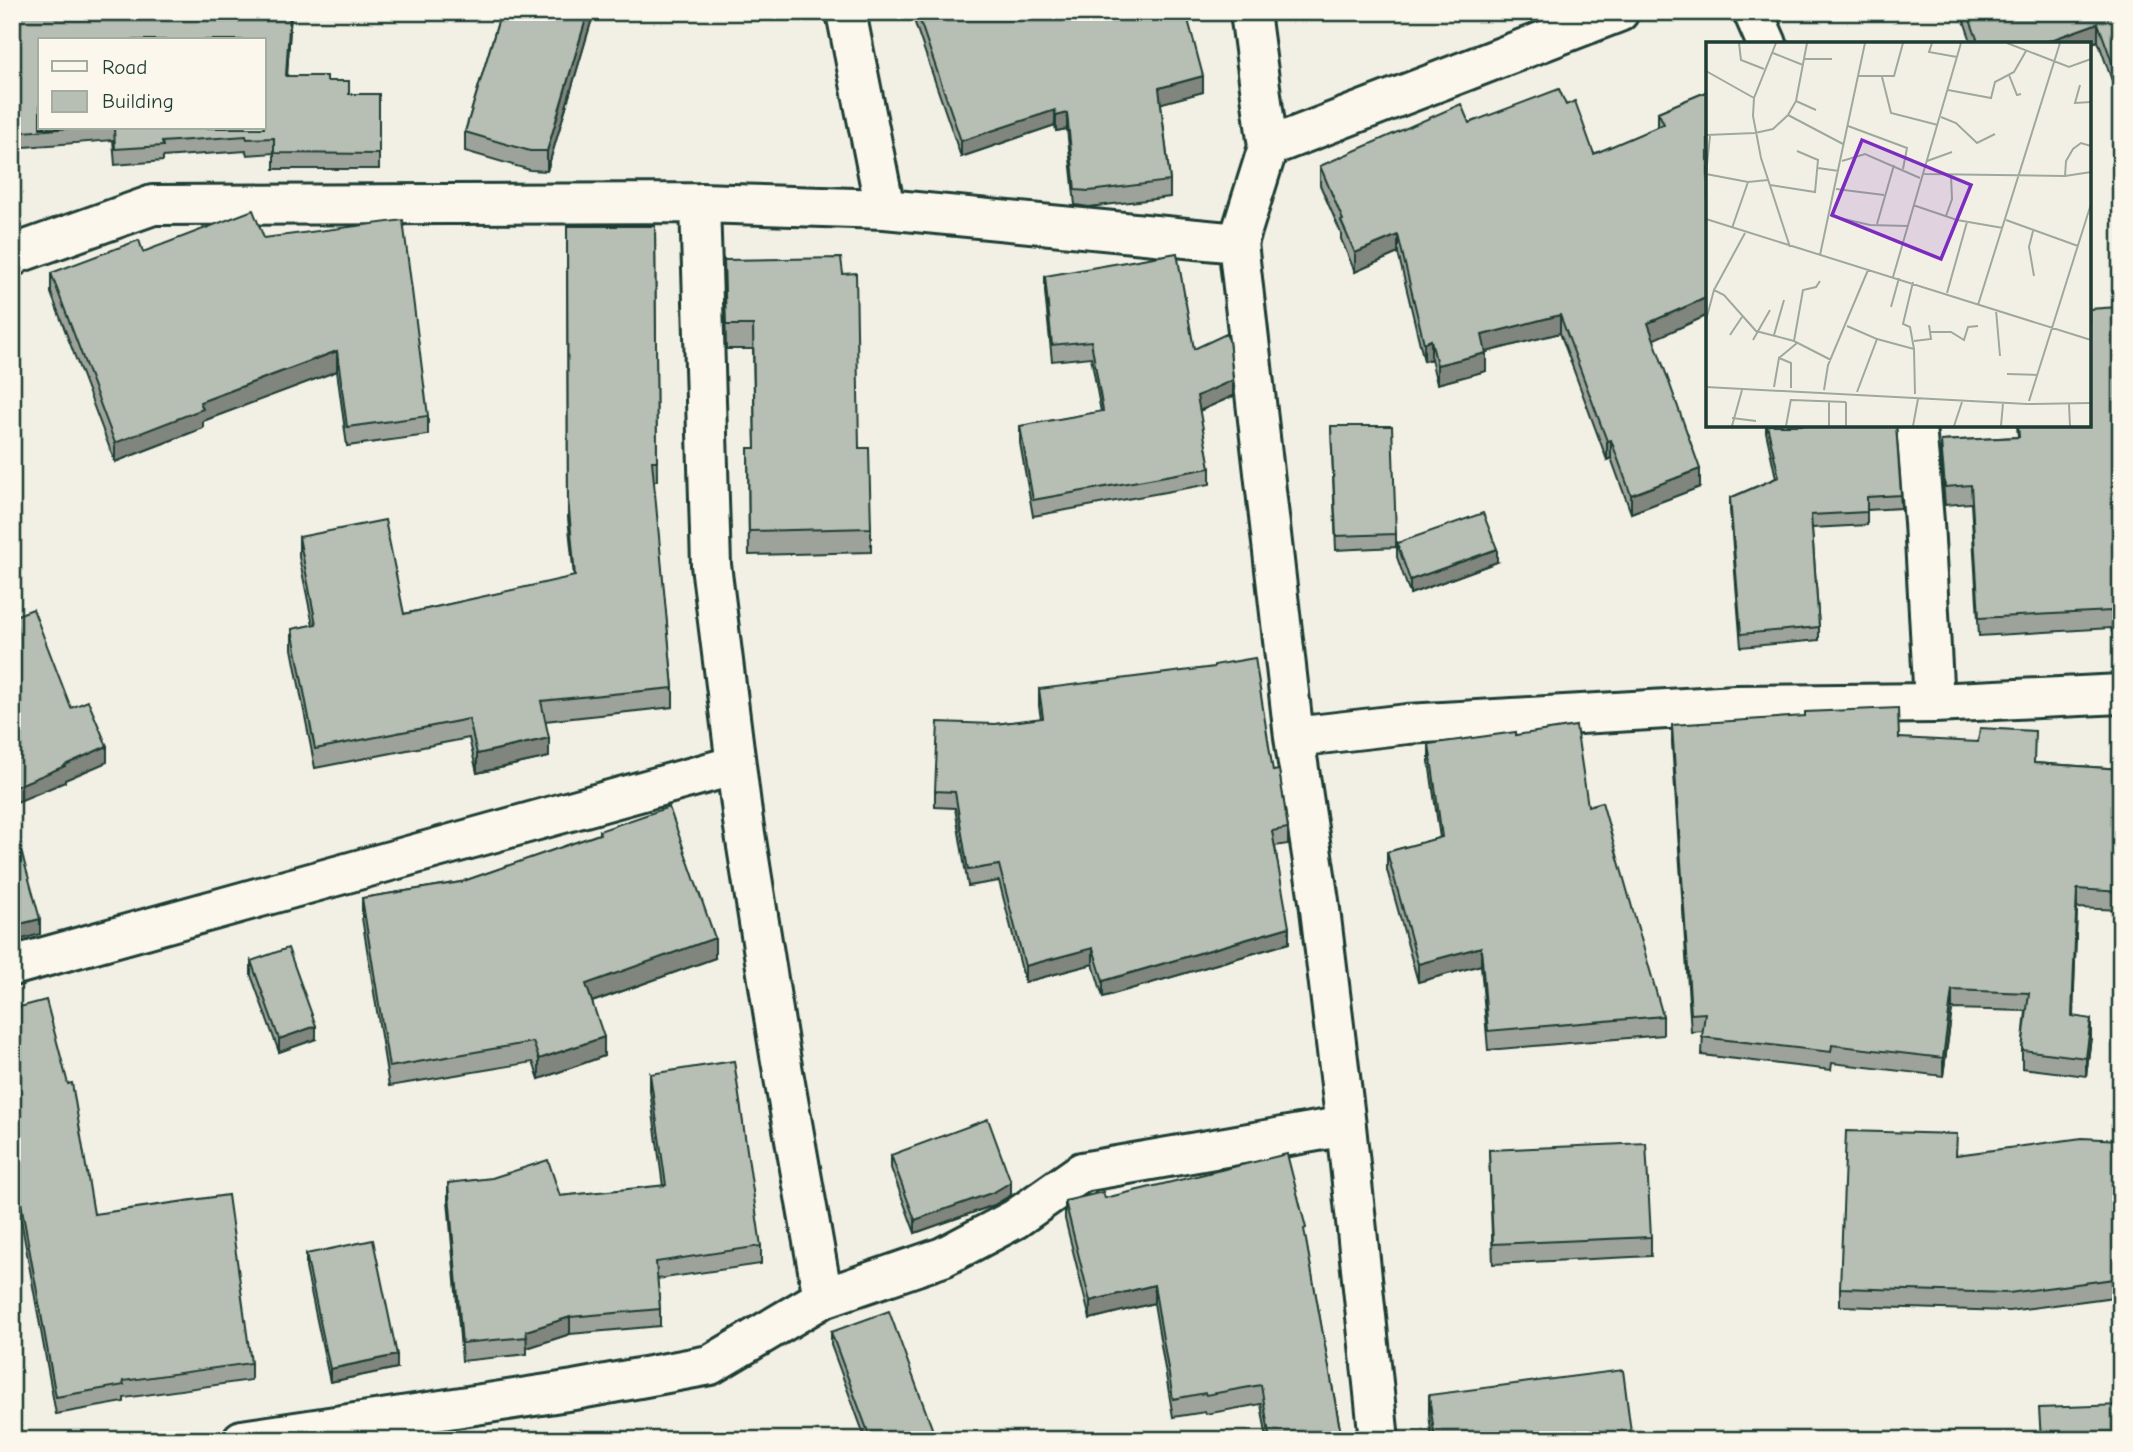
<svg xmlns="http://www.w3.org/2000/svg" width="2133" height="1452" viewBox="0 0 2133 1452" font-family="'Comic Neue',sans-serif">
	<rect width="100%" height="100%" fill="#f2f0e5"/>
	<filter id="ink" filterUnits="userSpaceOnUse"><feTurbulence type="fractalNoise" baseFrequency=".0143" numOctaves="2"/><feDisplacementMap in="SourceGraphic" scale="14" xChannelSelector="R" yChannelSelector="G"/><feConvolveMatrix kernelMatrix="1 2 1 2 8 2 1 2 1" color-interpolation-filters="sRGB"/></filter>
	<g filter="url(#ink)">
		<g fill="none" stroke-linecap="round" stroke-linejoin="round">
			<defs>
				<path id="minor" d="M846,12L885,209
					M1250,12L1268,147L1238,243L1294,737L1319,901L1346,1126L1379,1440
					M1753,12L1767,44
					M1268,147L1619,12
					M700,203L711,565L743,821L780,1055L823,1298
					M12,257L15,254L153,205L700,203L885,209L1238,243
					M1916,425L1924,522L1934,703
					M1294,737L1407,724L1736,705L1934,703L2121,694
					M12,966L736,765
					M242,1440L574,1390L710,1365L823,1298L943,1257L1015,1219L1082,1172L1346,1126"/>
			</defs>
			<use href="#minor" stroke="#1f3d34" stroke-width="44"/>
			<use href="#minor" stroke="#fbf7ec" stroke-width="38"/>
		</g>
		<path fill="#9da39a" stroke="#1f3d34" stroke-width="2" fill-rule="evenodd" d="M12,12H291L287,76L327,81L349,94H379V169H274V153L247,155L246,151L163,157V161L115,165L113,140L12,148ZM264,40V128H40Z
			M501,12H594L547,171L530,170L465,151V132Z
			M915,12H1186L1203,92L1161,103L1170,181V197L1089,207L1075,205L1067,129L1056,131L1055,125L961,157L915,23Z
			M1961,12H2121V96L2119,91L2116,92L2098,41L2089,44H1972Z
			M1708,91V315L1653,339L1700,487L1631,513L1611,458L1607,460L1560,333L1486,352V371L1437,384L1431,359L1424,361L1398,253L1355,272L1341,239V233L1320,185V166L1469,123L1566,105L1594,154L1658,127V112Z
			M567,226H655L657,481H653L673,688V707L545,721L549,757L477,773L469,738L315,768L292,649V629L313,625L299,557V537L404,614L574,577L568,518Z
			M264,238L428,416V435L347,446L337,371L203,421V428L115,462L51,293V273L143,252Z
			M724,260L859,448L871,528V552L749,555L748,448H755L753,349H726Z
			M2114,271H2121V630L2112,632L2111,628L1979,636L1971,503L1945,505L1941,458V441L2018,437L2017,425H2089L2116,307Z
			M1045,276L1194,349L1233,396L1199,411L1210,468V484L1033,516L1020,443V426L1101,412L1091,357L1052,361L1045,292Z
			M1766,425H1896L1901,508L1867,510V525L1812,528L1819,627V640L1741,647L1730,510V498L1776,478L1766,432Z
			M1331,426L1396,534V547L1336,550Z
			M1397,543L1497,562L1410,594L1397,557Z
			M1039,689L1273,771L1288,828V844L1275,846L1289,943L1103,997L1093,964L1025,982L999,881L968,886L955,808L935,807V791L995,724L1041,719L1039,706Z
			M1672,725L1899,738L2035,763L2121,769V910L2077,908L2073,1017L2091,1037L2086,1076L2022,1068V1050L2026,1011L1952,1009L1943,1076L1832,1063L1831,1070L1702,1055L1703,1031L1691,1032L1672,743Z
			M1516,735L1588,806L1663,1016V1035L1488,1050L1481,965L1418,982L1387,870V852L1440,838L1429,762V744Z
			M599,831L715,958L592,1002L604,1056L539,1079L533,1062L389,1086L362,918V898L461,882L599,834Z
			M251,961L316,1039L279,1052L251,975Z
			M12,1009L94,1214L251,1363V1380L124,1398V1402L56,1414L19,1209L12,1211Z
			M650,1074L761,1246V1264L657,1279L660,1309V1326L570,1334L527,1348V1354L462,1361L448,1200V1183L560,1196L663,1186L650,1091Z
			M2121,1140V1296L2009,1311L1840,1306V1288L1957,1155Z
			M1489,1150L1651,1237V1256L1493,1264Z
			M891,1155L1011,1195L994,1205L915,1233L891,1168Z
			M1105,1198L1306,1242L1342,1440H1267L1261,1404L1206,1414L1205,1412L1173,1417L1154,1303L1090,1319L1065,1219V1201Z
			M306,1254L397,1368L330,1382L306,1268Z
			M831,1332L933,1440H866L831,1345Z
			M1429,1395L1632,1440H1432L1429,1414Z"/>
		<path fill="#80857d" stroke="#1f3d34" stroke-width="2" d="M290,12H291L286,91V76Z
			M588,12H594L547,171V151Z
			M2098,23V41L2089,44H2040Z
			M2119,72V91L2116,92V73Z
			M1203,76V92L1159,104V88Z
			M1055,110V125L961,157V141Z
			M1067,113V129L1056,131V116Z
			M20,214V229L12,232V217Z
			M1398,235V253L1355,272V253Z
			M1708,297V315L1648,342V323Z
			M1560,315V333L1482,353V335Z
			M1431,340V359L1424,361V343Z
			M337,351V371L203,421V428L115,462V443L200,402Z
			M1486,353V371L1437,384V365Z
			M1233,380V396L1197,412V396Z
			M1611,440V458L1607,460V441Z
			M1700,469V487L1631,513V495Z
			M1497,549V562L1410,594V580Z
			M549,738V757L477,773V754Z
			M107,746V762L65,780V782L12,804V788Z
			M2077,889V908L2072,1035V1016Z
			M40,919V934L12,942V926Z
			M1289,927V943L1103,997V981Z
			M715,938V958L586,1004V984Z
			M1481,947V965L1418,982V964Z
			M1093,948V964L1025,982V966Z
			M1952,990V1009L1943,1076V1058Z
			M2091,1019V1037L2086,1076V1058Z
			M316,1026V1039L279,1052V1039Z
			M604,1037V1056L539,1079V1059Z
			M1011,1182V1195L994,1205L915,1233V1220Z
			M1154,1285V1303L1090,1319V1301Z
			M570,1317V1334L527,1348L526,1331Z
			M397,1355V1368L330,1382V1369Z
			M933,1431V1440H909Z"/>
		<path fill="#b7beb3" stroke="#1f3d34" stroke-width="2" d="M12,12H290L286,76H327V81H349V94H379V154L274,153V138L247,139L246,136L162,142L163,146L115,149L114,128H264V40H40V128H71L12,133Z
			M501,12H588L547,151H530L465,132Z
			M917,12H1186L1203,76L1159,88L1170,181L1089,191L1075,190L1067,113L1056,116L1055,110L961,141Z
			M1967,12H2121V77L2119,72L2116,73L2098,23L2040,44H1979Z
			M1559,89L1566,105L1575,101L1594,154L1664,124L1658,112L1708,91V297L1648,323L1700,469L1631,495L1611,440L1607,441L1560,315L1482,335L1486,353L1437,365L1431,340L1424,343L1398,235L1355,253L1341,221L1343,220L1320,166L1461,104L1469,123Z
			M12,157L20,214L12,217Z
			M253,210L264,238L403,220L428,416L347,427L337,351L200,402L203,409L115,443L51,273L139,240L143,252Z
			M567,226H655L657,461H652L673,688L541,701L549,738L477,754L469,719L315,749L292,629L316,624L299,537L385,520L404,614L575,576L568,499Z
			M1177,253L1194,349L1226,334L1229,340L1233,380L1197,396L1210,468L1033,500L1020,426L1103,411L1091,341L1052,345L1045,276Z
			M841,258L843,274L856,273L859,448H869L871,528L749,531L748,448H755L753,325H726L724,260Z
			M2114,271H2121V613L2112,614L2111,611L1979,618L1971,485L1945,487L1941,441L2019,437L2018,425H2089V309L2118,307Z
			M1767,425H1896L1901,495L1867,497V512L1811,515L1819,627L1741,634L1730,498L1779,477Z
			M1331,426H1392L1396,534L1336,536Z
			M1483,513L1497,549L1410,580L1397,543Z
			M33,609L71,708L88,701L107,746L65,765V766L12,788V617Z
			M1255,658L1273,771L1279,770L1288,828L1272,831L1289,927L1103,981L1093,948L1025,966L999,865L968,870L955,792L935,791L938,722L995,724L1043,718L1039,689L1214,667V665Z
			M1898,708L1899,738L1978,742L1980,728L2035,731L2034,763L2121,769V892L2077,889L2072,1016L2091,1019L2086,1058L2022,1050L2029,993L1952,990L1943,1058L1832,1045L1831,1052L1702,1037L1705,1013L1691,1014L1672,725L1805,716V712Z
			M1576,726L1588,806L1602,802L1663,1016L1488,1031L1481,947L1418,964L1387,852L1442,837L1429,744L1516,732V735Z
			M669,807L715,938L586,984L604,1037L539,1059L533,1042L389,1067L362,898L461,882L600,834L599,831Z
			M12,818L40,919L12,926Z
			M288,948L316,1026L279,1039L251,961Z
			M46,1000L68,1084L72,1083L94,1214L228,1195L251,1363L123,1381L124,1385L56,1397L19,1192L12,1193V1009Z
			M734,1061L761,1246L656,1262L660,1309L570,1317L526,1331L527,1337L462,1343L448,1183L492,1178L548,1160L560,1196L666,1185L650,1074Z
			M988,1119L1011,1182L994,1192L915,1220L891,1155Z
			M1846,1131L1957,1134L1956,1155L2082,1138L2121,1140V1278L2009,1293L1840,1288Z
			M1646,1143L1651,1237L1493,1244L1489,1150Z
			M1287,1154L1306,1228L1304,1229L1342,1440H1270L1261,1385L1206,1395L1205,1393L1173,1399L1154,1285L1090,1301L1065,1201L1103,1192L1105,1198Z
			M373,1240L397,1355L330,1369L306,1254Z
			M889,1311L933,1431L909,1440H871L831,1332Z
			M1623,1370L1632,1440H1435L1429,1395Z
			M2121,1405V1440H2041L2039,1408Z"/>
	</g>
	<g transform="translate(1706 42)">
		<rect width="385" height="385" fill="#f2f0e5"/>
		<path fill="none" stroke="#9ea89e" stroke-width="2" d="M33,1L35,18L58,27M70,1L48,56L47,74L55,116L84,205M226,1L223,10L251,15M301,1L363,25L385,17M67,11L97,23M98,17H126M0,29L48,56M303,33L311,53L315,52M151,34H188L197,1M176,35L185,71L232,83M374,43L369,61L385,60M242,48L285,56L289,40L308,30L320,9M90,59L110,68M82,73L137,102M235,75L250,81L271,101L289,92M142,84L201,106L197,127M0,93L49,91L67,87L82,73L90,59L101,1M136,119L159,112L214,136M221,119L246,110M112,126L133,129M0,132L42,140L62,138M0,132L4,94M218,132L359,134L385,130M359,134L360,119L367,107L375,101L385,104M64,143L109,150L112,118L91,109M130,147L178,153M207,163L251,178L297,186M125,174L164,183L202,184M240,174L246,157L245,133M0,177L385,298M300,178L372,204M171,182L188,123M26,186L42,140M327,189L323,205L328,234M114,213L159,1M187,235L255,1M207,240L197,282L204,285L208,307M8,248L39,191M241,251L261,180M272,263L354,1M185,265L193,236M290,268L294,314M0,278L8,248L18,253L50,289L88,299L125,318M141,284L171,297L151,350M224,290H245L258,298L262,285L272,284M24,293L36,275M68,293L78,258M171,297L208,307L209,352M47,298L64,268M88,299L97,248L110,245L114,239M208,299L225,297L223,283M73,316L91,301M301,332L332,333M0,345L321,362L385,361M68,345L73,316L85,321V346M118,348L122,323L162,228M85,358L140,360M323,359L385,162M363,362L364,384M26,376L50,379M26,384L36,348M80,384L85,357M123,384V360M140,384V360M207,384L212,357M248,384L256,360M295,384L297,361"/>
		<path fill="#7b2cbf" fill-opacity="0.15" stroke="#7b2cbf" stroke-width="3.5" d="M156,98L265,143L235,217L126,173Z"/>
		<rect width="385" height="385" fill="none" stroke="#1f3d34" stroke-width="3.5"/>
	</g>
	<rect width="2133" height="1452" fill="none" stroke="#fbf7ec" stroke-width="42"/>
	<rect x="21" y="21" width="2091" height="1410" fill="none" stroke="#1f3d34" stroke-width="2.5" filter="url(#ink)"/>
	<rect x="38" y="38" width="228" height="91" fill="#fbf7ec" stroke="#a3ada2" stroke-width="2"/>
	<rect x="52" y="61" width="35" height="10" fill="#fbf7ec" stroke="#a3ada2" stroke-width="2"/>
	<text x="102" y="74" font-size="21" fill="#1f3d34">Road</text>
	<rect x="52" y="91" width="35" height="21" fill="#b7beb3" stroke="#a3ada2" stroke-width="2"/>
	<text x="102" y="108" font-size="21" fill="#1f3d34">Building</text>
</svg>
